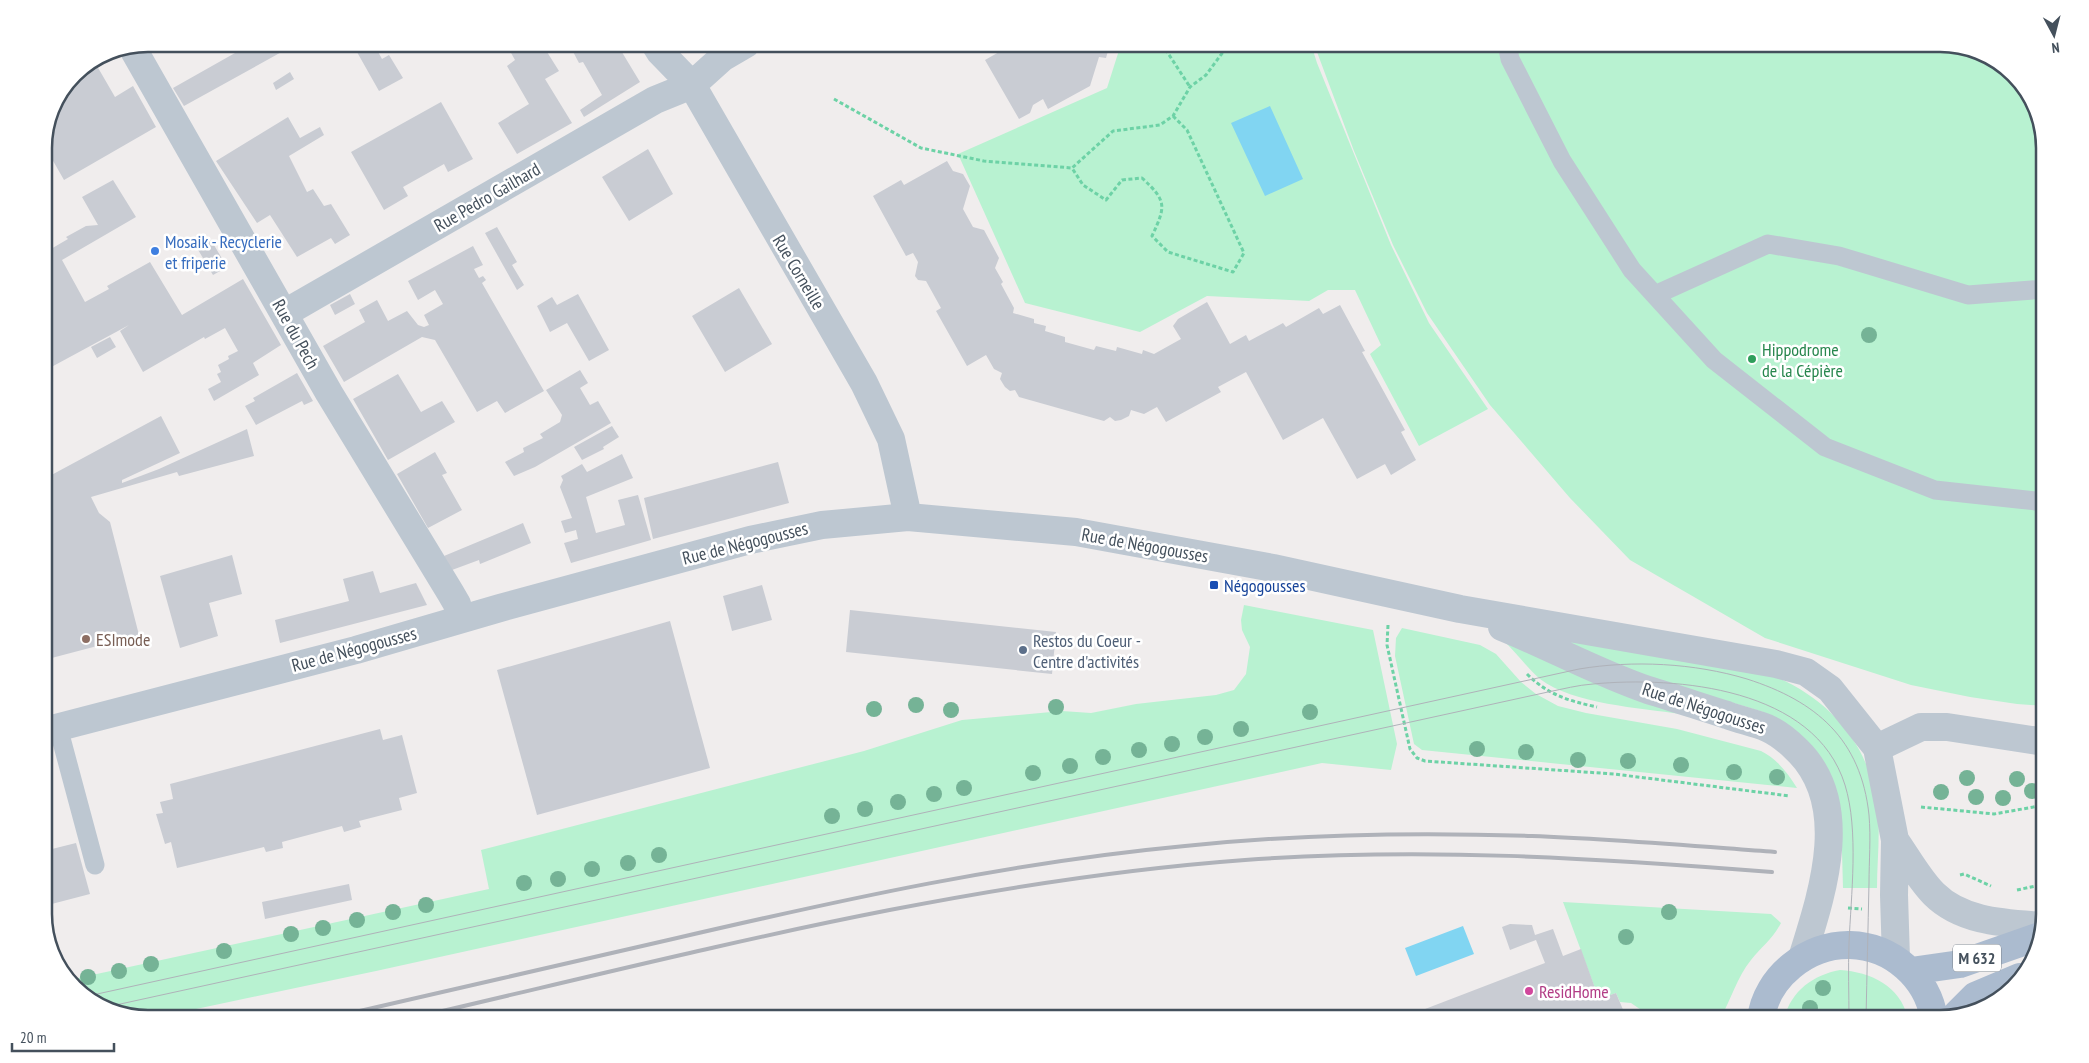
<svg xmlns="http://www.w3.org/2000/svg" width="2089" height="1063" viewBox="0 0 2089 1063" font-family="'PT Sans Narrow',sans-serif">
	<rect width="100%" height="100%" fill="#f0eded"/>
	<path fill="#b8f2d1" d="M1121,44H1311L1317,63L1391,245L1429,323L1488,409L1419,446L1370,354L1381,345L1355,290H1328L1309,301L1207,296L1140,332L1025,303L958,154L1107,88Z
		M1314,44H1941L1987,54L2028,90L2045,142V706L2017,704L1970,697L1911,685L1765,638L1630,560L1570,498L1490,405L1427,313L1393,245L1354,151Z
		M1244,605L1373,630L1397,744L1391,770L1322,763L376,971L149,1019L102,1009L69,980L489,889L481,850L864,751L962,720L1062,711L1091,713L1136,704L1216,695L1234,690L1246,674L1250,647L1242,630L1241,620Z
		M1532,625L1776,677C1834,702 1873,750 1878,814C1880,838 1877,864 1877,888H1843L1841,817L1836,791L1831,777L1818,754L1802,736L1763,712L1747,707L1730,702L1669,692Z
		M1402,628L1480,645L1496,654L1521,682L1536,694L1558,706L1586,713L1677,729L1761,751C1777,759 1788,773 1797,788L1422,750L1414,744L1395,656L1396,638Z
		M1503,640L1681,714C1640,708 1573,704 1540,679C1527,668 1516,652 1503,640Z
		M1563,902L1771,914L1781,923C1772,940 1762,946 1751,960C1737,977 1731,1000 1720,1019H1651L1650,1016L1631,1003L1620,1002L1616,993L1599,999Z
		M1840,970C1871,972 1901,986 1908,1019H1784C1791,991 1813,975 1840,970Z"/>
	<path fill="#81d5f2" d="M1270,106L1303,179L1265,196L1231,123Z
		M1463,926L1474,954L1416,976L1405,948Z"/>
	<path fill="#c9ccd3" d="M230,44H296L184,106L173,88L235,53Z
		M335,44H383L376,48L382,59L389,55L403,78L379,91L353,45L340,52Z
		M506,44H542L559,71L545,79L572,123L517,154L498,123L529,104L507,66L515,60Z
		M569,44H617L640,82L584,117L580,110L602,95L583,62L579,63Z
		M1013,44H1110L1106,58L1099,57L1090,86L1048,109L1043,99L1033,105L1030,113L1019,119L985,60Z
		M97,66L115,97L133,86L156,127L64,180L44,145L52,108L69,83Z
		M290,72L294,79L276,90L273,83Z
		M441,102L473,159L448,172L444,164L403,187L408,196L384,210L351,152Z
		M288,117L300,138L320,127L324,135L289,156L307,192L313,189L324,206L331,204L350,235L335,244L331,238L297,257L270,215L257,223L216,161Z
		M648,149L673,194L629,221L602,177Z
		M947,161L953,171L963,174L970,186L963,209L973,227L984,230L999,258L995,268L1003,282L1001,284L1014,308L1013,313L1034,319V323L1046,326L1045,331L1065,337V342L1094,350L1096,346L1116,351L1117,347L1142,354L1143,350L1154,354L1181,339L1173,326L1178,319L1207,302L1230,344L1246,335L1249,341L1283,323L1286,327L1319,308L1323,314L1340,305L1365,351L1362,352L1405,430L1401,432L1416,460L1391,475L1385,464L1357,479L1323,418L1283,440L1246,372L1218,387L1221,392L1166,422L1157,407L1144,414L1131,410L1129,416L1121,420L1115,421L1110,417L1104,421L1019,397L1015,390L1010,391L1005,387L1000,379L1002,373L994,369L986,355L967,366L936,311L941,308L926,281L918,280L915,276L918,262L913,253L906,256L873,196L901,180L904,185Z
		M113,180L136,217L62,260L85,302L109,289L107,286L150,262L182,315L243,279L281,345L253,363L259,375L214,401L208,389L221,382L217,374L221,372L218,365L229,359L228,356L238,351L225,328L205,339L204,337L143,372L120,331L129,325L44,371V253L68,239L66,237L86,226L98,225L82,197Z
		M497,227L517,262L512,265L524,285L517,290L485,233Z
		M211,240L227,267L213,275L197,248Z
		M473,246L483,265L474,269L479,278L483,276L486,280L482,283L544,391L505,413L497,401L477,412L435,340L422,337L344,382L323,346L365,322L359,310L377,300L388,321L407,311L418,325L424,327L429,325L424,315L443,304L435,290L418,300L408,281Z
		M739,288L772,344L725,372L692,316Z
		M350,294L355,304L335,315L330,305Z
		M578,294L609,350L589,361L567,323L550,332L537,306L552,297L557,305Z
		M110,337L116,347L97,358L91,347Z
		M580,370L588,383L580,388L590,405L598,401L611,423L535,467L514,476L505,462L524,452L523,448L543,438L540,434L560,422L562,415L546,390Z
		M297,373L313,401L304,405L302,401L256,425L245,406L255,401L253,398Z
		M398,374L421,412L442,401L455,422L388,460L353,399Z
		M161,416L180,453L122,480V483L159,469L247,429L254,456L179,476L177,472L91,497L99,513L110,522L139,635L44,660V479Z
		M612,426L619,437L603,447L604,449L582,460L574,447Z
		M435,452L447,473L442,475L462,510L428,528L397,474Z
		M622,454L633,478L586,497L596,533L625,525L618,500L638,495L651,540L571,563L564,543L578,539L576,530L565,533L561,521L572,518L560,487L563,480L561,476L582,464L587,472Z
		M778,462L789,503L653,539L644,498Z
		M523,523L531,543L480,564L479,560L452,570L444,556Z
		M232,555L242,594L209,603L218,636L180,648L160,576Z
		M373,571L380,593L416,583L427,605L280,643L275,620L349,601L343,579Z
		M762,585L772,620L732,631L723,596Z
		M850,610L1056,632L1052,674L846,652Z
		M670,621L710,768L537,815L497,670Z
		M380,729L383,740L402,735L417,793L399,798L402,810L359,821L361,827L344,832L342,826L282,842L283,848L266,852L264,847L177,868L171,842L165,844L156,814L163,813L160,802L173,799L170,784Z
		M76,843L90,894L44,906V851Z
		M349,884L352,900L265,919L262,902Z
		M1510,924L1532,925L1535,935L1553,929L1563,956L1581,949L1599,999L1616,993L1624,1012L1607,1019H1399L1545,963L1536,940L1510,950L1502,927Z"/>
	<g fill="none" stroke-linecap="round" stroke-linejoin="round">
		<path stroke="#6dd2a6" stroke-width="3" stroke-dasharray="4 2.5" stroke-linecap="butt" d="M1162,44L1190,87
			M834,99L921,148L984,161L1072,168
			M1173,116L1187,130L1244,253L1233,272L1168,252L1152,236C1166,206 1167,201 1142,178L1122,180L1106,200L1083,185L1072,168L1113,131L1160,125L1173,116L1190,87L1206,75L1229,44
			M1388,625L1387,645L1410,749L1417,758L1425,761L1614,774L1790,796
			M1527,674C1548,695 1569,701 1597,707
			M1921,807L1994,814L2045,805
			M1960,875L1964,874L1991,886
			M2017,890L2045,884
			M1848,908L1862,909"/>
		<path stroke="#bdc7d1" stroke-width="19" d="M1507,44L1510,59L1562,161L1632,270L1714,360L1825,447L1935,490L2045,502
			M1655,295L1768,244L1839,256L1968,295L2045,289
			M58,727L95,865"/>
		<path stroke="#bdc7d1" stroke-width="28" d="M655,44L660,52L692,85L864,383L891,439L908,517
			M132,47L329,393L450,592L457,604L460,619
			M285,313L655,100L692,85L722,58L746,44
			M1502,627C1551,647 1598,673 1648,690C1675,698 1701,707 1727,715C1740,720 1755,723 1767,728C1778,733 1789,742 1797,750C1853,804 1822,894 1802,958
			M44,731L356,650L500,608L750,540L822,525L908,517L1076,532L1273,568L1460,609L1776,664L1806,672L1830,689L1877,748L1895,840L1894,895L1896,959
			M1877,748L1921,727H1947L2045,742
			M1895,840C1907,857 1919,879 1934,894C1962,922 2005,923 2043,926"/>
		<path stroke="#abbbcf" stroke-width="28" d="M1911,971L1960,964L2040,936
			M1957,1014L1975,996L2020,977
			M1761,1019C1766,977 1808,944 1850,945C1892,946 1928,978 1934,1019"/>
		<path stroke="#afb2b9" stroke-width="1" d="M88,996L1579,669C1633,660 1694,663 1747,679C1816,701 1861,739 1869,815C1871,838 1869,861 1869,883C1868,929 1867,974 1866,1019
			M102,1008L1548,692C1563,689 1578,685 1593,684C1677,676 1815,688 1845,785C1859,830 1851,896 1849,943C1848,969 1849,994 1849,1019"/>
		<path stroke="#afb2b9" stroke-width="4" d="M325,1019C442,992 560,965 677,938C845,899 1013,862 1185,846C1300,834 1416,832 1532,836C1613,839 1694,846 1775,852
			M408,1019C685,955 961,881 1245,860C1422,847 1596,858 1772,872"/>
	</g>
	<g fill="#75b396">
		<circle cx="1869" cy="335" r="8"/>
		<circle cx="916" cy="705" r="8"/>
		<circle cx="1056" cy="707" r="8"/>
		<circle cx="874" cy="709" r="8"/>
		<circle cx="951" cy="710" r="8"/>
		<circle cx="1310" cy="712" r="8"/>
		<circle cx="1241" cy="729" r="8"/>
		<circle cx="1205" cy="737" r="8"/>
		<circle cx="1172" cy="744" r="8"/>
		<circle cx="1477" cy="749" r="8"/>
		<circle cx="1139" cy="750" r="8"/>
		<circle cx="1526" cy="752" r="8"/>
		<circle cx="1103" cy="757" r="8"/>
		<circle cx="1578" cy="760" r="8"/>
		<circle cx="1628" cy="761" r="8"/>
		<circle cx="1681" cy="765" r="8"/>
		<circle cx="1070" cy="766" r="8"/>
		<circle cx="1734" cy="772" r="8"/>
		<circle cx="1033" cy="773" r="8"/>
		<circle cx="1777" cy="777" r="8"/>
		<circle cx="1967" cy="778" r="8"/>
		<circle cx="2017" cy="779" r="8"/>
		<circle cx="964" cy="788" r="8"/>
		<circle cx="2032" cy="791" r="8"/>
		<circle cx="1941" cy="792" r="8"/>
		<circle cx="934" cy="794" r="8"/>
		<circle cx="1976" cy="797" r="8"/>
		<circle cx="2003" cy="798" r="8"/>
		<circle cx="898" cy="802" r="8"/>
		<circle cx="865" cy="809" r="8"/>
		<circle cx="832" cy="816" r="8"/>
		<circle cx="659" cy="855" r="8"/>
		<circle cx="628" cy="863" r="8"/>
		<circle cx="592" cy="869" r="8"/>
		<circle cx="558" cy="879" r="8"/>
		<circle cx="524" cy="883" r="8"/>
		<circle cx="426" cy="905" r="8"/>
		<circle cx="393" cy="912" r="8"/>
		<circle cx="1669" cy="912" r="8"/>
		<circle cx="357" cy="920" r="8"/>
		<circle cx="323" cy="928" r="8"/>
		<circle cx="291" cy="934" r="8"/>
		<circle cx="1626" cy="937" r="8"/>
		<circle cx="224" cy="951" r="8"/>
		<circle cx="151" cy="964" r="8"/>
		<circle cx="119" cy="971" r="8"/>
		<circle cx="88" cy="977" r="8"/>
		<circle cx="1823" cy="988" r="8"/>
		<circle cx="1810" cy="1008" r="8"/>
	</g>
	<circle fill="#3f7fe0" stroke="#fff" stroke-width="2" cx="155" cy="251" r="5"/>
	<circle fill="#2e9e5b" stroke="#fff" stroke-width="2" cx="1752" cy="359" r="5"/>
	<rect fill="#1a4fb4" stroke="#fff" stroke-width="2" x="1209" y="580" width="10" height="10" rx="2.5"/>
	<circle fill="#8d6e63" stroke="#fff" stroke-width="2" cx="86" cy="639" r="5"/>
	<circle fill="#5c6f8a" stroke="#fff" stroke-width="2" cx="1023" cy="650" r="5"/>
	<circle fill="#d1479c" stroke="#fff" stroke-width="2" cx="1529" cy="991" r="5"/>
	<g text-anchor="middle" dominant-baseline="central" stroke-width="5" stroke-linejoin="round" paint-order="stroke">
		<rect fill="#fff" stroke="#7c848d" stroke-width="1" x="1953" y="944.5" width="48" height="27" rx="4"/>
		<g font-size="16" font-weight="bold" fill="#44505c">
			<text x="1977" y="958">M 632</text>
		</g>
		<g font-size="18" fill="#44505c" stroke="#fff">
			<text transform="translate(487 197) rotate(-30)">Rue Pedro Gailhard</text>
			<text transform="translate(799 272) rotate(59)">Rue Corneille</text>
			<text transform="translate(296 334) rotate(61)">Rue du Pech</text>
			<text transform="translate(745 543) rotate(-14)">Rue de Négogousses</text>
			<text transform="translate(1145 545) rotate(10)">Rue de Négogousses</text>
			<text transform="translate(354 649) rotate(-15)">Rue de Négogousses</text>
			<text transform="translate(1704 708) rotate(18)">Rue de Négogousses</text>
		</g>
		<g font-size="18" fill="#366cbe" stroke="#fff" text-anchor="start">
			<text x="165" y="241">Mosaik - Recyclerie<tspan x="165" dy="21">et friperie</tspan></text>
		</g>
		<g font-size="18" fill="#27864d" stroke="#fff" text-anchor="start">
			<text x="1762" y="349">Hippodrome<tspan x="1762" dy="21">de la Cépière</tspan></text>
		</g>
		<g font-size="18" fill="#164399" stroke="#fff" text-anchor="start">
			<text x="1224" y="585">Négogousses</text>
		</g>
		<g font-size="18" fill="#785e54" stroke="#fff" text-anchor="start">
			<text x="96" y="639">ESImode</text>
		</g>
		<g font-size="18" fill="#4e5e75" stroke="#fff" text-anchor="start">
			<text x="1033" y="640">Restos du Coeur -<tspan x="1033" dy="21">Centre d'activités</tspan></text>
		</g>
		<g font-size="18" fill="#b23c85" stroke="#fff" text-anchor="start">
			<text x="1539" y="991">ResidHome</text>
		</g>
	</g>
	<path d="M0 0H2089V1063H0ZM148 52H1940A96 96 0 0 1 2036 148V914A96 96 0 0 1 1940 1010H148A96 96 0 0 1 52 914V148A96 96 0 0 1 148 52Z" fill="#fff" fill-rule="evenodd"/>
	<path fill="none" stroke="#44505c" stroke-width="2.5" d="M148 52H1940A96 96 0 0 1 2036 148V914A96 96 0 0 1 1940 1010H148A96 96 0 0 1 52 914V148A96 96 0 0 1 148 52Z"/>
	<g transform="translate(2054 35) rotate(173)" stroke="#ffffff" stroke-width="4" paint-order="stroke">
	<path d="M0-4L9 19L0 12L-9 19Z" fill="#44505c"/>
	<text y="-8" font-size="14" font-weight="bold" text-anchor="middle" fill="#44505c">N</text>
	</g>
	<path d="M12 1043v8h102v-8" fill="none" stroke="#44505c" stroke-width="2.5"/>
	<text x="20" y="1043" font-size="15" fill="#44505c" stroke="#ffffff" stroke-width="4" paint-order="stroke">20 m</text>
</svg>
